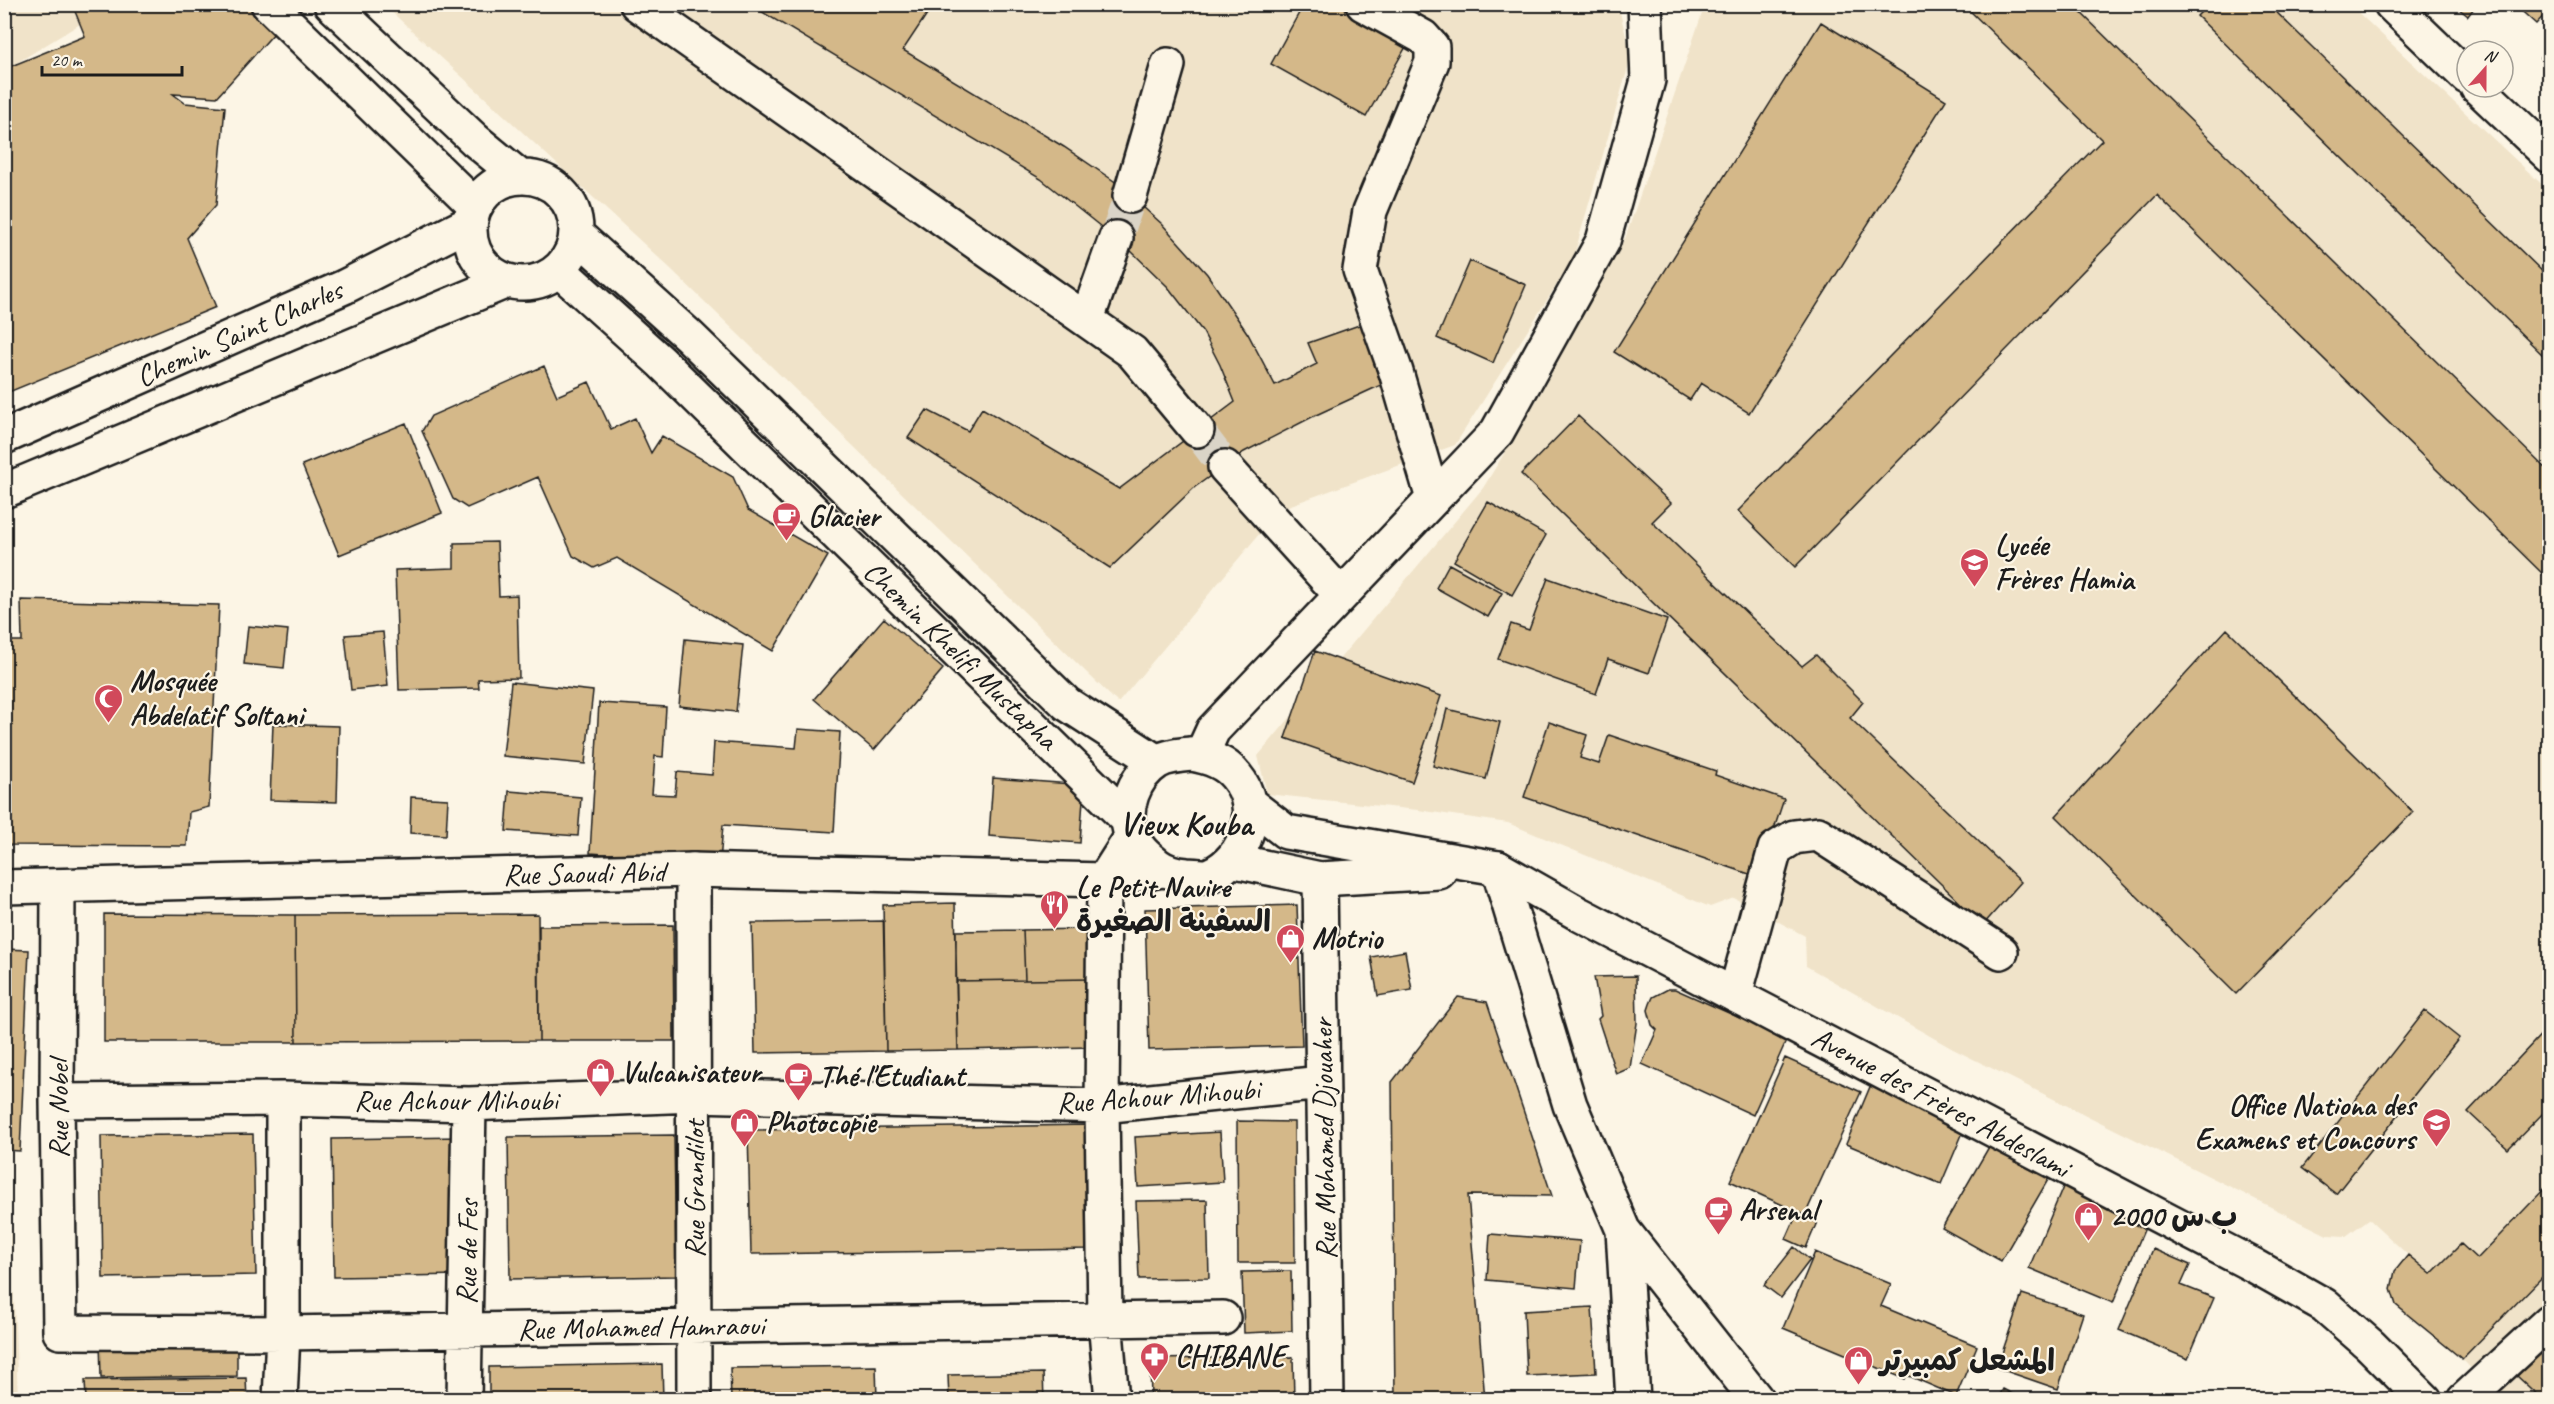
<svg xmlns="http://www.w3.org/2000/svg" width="2554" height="1404" viewBox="0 0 2554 1404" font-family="Caveat,'Playpen Sans Arabic',sans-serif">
	<rect width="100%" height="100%" fill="#fcf5e5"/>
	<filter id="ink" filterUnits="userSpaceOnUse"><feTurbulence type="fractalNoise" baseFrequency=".0167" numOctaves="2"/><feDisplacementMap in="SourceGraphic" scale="12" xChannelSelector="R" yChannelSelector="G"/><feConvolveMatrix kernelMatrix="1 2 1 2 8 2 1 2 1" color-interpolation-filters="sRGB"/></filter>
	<g filter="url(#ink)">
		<path fill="#f0e3c9" d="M1618,4L1631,57L1573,259L1455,445L1280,509L1118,703L671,269L384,5Z
			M5,5H111L5,70Z
			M1705,5H2350L2549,191V1399H2500L2462,1359L2396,1305L2391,1289L2395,1271L2408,1255L2369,1219L2346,1236L2327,1235L1953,1049L1806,966L1805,936L1734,898L1710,907L1508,823L1418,810L1267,794L1258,756L1483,488L1535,403L1626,236Z
			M5,1196L10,1200L18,1399H5Z"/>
		<path fill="#d4b889" stroke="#1c1c1c" stroke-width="1.5" d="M72,4H245L276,31L217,97L173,94L185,103L225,107L216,205L187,238L216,307L4,394V69L85,36Z
			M749,4H911L927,14L903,50L1064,147L1114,181L1162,224L1207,274L1248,334L1275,385L1317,364L1308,343L1362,324L1381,385L1316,415L1244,452L1195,487L1110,568L908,438L927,410L968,431L982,408L1119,489L1235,402L1220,365L1203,332L1168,287L1130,250L1041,179Z
			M1304,4H1355L1412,36L1366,117L1271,64Z
			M1963,4H2072L2550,473V581L2157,195L1795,567L1738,511L2102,140Z
			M2209,4H2268L2550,279V362L2197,16Z
			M2453,4H2477L2468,16Z
			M2514,4H2550V9L2536,24Z
			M1821,22L1946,100L1749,413L1701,383L1690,400L1614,352Z
			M2550,48V66L2540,58Z
			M1470,261L1526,285L1493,363L1437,338Z
			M544,366L557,396L589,382L611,429L635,418L651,453L662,436L733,477L748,510L828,556L773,651L617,558L594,568L573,556L538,477L467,508L453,499L422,431L431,416Z
			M1578,416L1671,503L1652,522L1802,666L1816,655L1863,702L1850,718L2021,882L1983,925L1521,474Z
			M406,423L442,513L339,555L302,465Z
			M1488,502L1546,535L1512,595L1454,561Z
			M497,542L499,596L517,595L519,678L478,679L479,688L399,690L395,570L454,568V543Z
			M1449,564L1502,593L1488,617L1436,588Z
			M1548,578L1667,620L1649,673L1608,659L1596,694L1498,659L1511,624L1529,630Z
			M21,600L219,605L209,807L189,812L187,846L4,845V641H22Z
			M884,618L943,669L874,750L814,699Z
			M248,626L288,630L284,668L244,664Z
			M2227,629L2413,812L2236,994L2056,816Z
			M383,632L388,686L351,690L345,635Z
			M685,639L743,645L736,712L679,706Z
			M1315,651L1441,696L1412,782L1285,738Z
			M511,682L593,691L585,764L503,756Z
			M599,703L666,707L663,757L655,756L652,794L675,795L677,772L712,775L714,742L796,748L798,729L840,732L834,832L723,825L720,862L590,853Z
			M1447,709L1500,722L1486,779L1433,766Z
			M1549,722L1587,735L1580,758L1599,764L1609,735L1716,771L1715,775L1784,799L1758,877L1524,797Z
			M273,724L339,726L337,802L270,800Z
			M993,778L1084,785L1080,843L989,836Z
			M509,791L581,797L578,836L506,831Z
			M411,797L448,799L446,835L410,833Z
			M955,903L958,1050L886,1051L883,905Z
			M1297,905L1302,1046L1149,1050L1145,909Z
			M104,914L295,915L296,1042H104Z
			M538,914L539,1041L296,1042L295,915Z
			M884,921L886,1051L755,1053L752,923Z
			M673,925L674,1041H539V926Z
			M1090,929L1091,979L1025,980L1023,930Z
			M1023,930L1025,980L956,981V931Z
			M4,949L29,950L20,1151L4,1150Z
			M1405,951L1412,990L1378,996L1371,957Z
			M1636,976L1637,1023L1630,1068L1616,1074L1598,1019L1601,1016L1594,977Z
			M1091,979L1092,1047L958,1050L956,981Z
			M1668,989H1675L1787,1039L1753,1115L1642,1064L1657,1030L1652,1025L1648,1010L1650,1004L1653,997Z
			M1458,997L1487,1002L1552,1196L1468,1195L1485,1400H1395L1392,1082Z
			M2425,1011L2459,1038L2336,1194L2302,1168Z
			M2550,1025V1106L2508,1149L2468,1112Z
			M1785,1058L1861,1092L1805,1215L1730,1181Z
			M1872,1082L1967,1123L1941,1184L1846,1144Z
			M1237,1121L1294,1122L1295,1263H1238Z
			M1089,1125L1091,1249L751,1254L748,1130Z
			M1220,1132L1223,1182L1138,1187L1135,1137Z
			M253,1134L256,1275L103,1278L101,1136Z
			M674,1135L676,1276L510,1279L508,1137Z
			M462,1137L464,1275L334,1277L332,1139Z
			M1990,1145L2049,1178L2001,1261L1942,1228Z
			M2066,1180L2150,1216L2113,1303L2029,1268Z
			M2550,1183V1269L2462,1359L2396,1305L2391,1289L2395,1271L2408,1255L2431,1274L2461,1244L2477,1259Z
			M1207,1200L1209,1278L1139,1279L1136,1201Z
			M1797,1214L1817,1222L1806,1248L1786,1239Z
			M1490,1234L1580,1241L1576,1288L1487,1280Z
			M1794,1247L1810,1260L1781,1298L1764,1285Z
			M2153,1249L2190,1265L2181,1285L2214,1298L2188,1359L2119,1330Z
			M1815,1252L1891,1284L1881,1306L1977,1346L1956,1396L1907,1375L1905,1379L1783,1328Z
			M1291,1271L1292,1331L1244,1333L1242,1272Z
			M2022,1294L2083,1314L2058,1389L1997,1368Z
			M1592,1307L1596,1373L1527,1376L1524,1311Z
			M237,1337V1376L101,1378L100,1339Z
			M2550,1341V1400H2543L2517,1376Z
			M1293,1357L1294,1400H1151L1150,1359Z
			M662,1364L663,1400H489V1367Z
			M876,1366L877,1400H731L730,1368Z
			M1043,1373L1044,1400H949L948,1375Z
			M246,1378L247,1400H86L85,1380Z
			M2003,1389L2024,1400H1997Z"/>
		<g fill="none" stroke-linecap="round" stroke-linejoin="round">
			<path stroke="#dad4c7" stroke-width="33" stroke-dasharray="33 16" stroke-linecap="butt" d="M1116,238L1130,196
				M1197,430L1225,467"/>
			<defs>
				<path id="minor" d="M637,4L1132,352L1197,430
					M1363,4L1423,37L1432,47V62L1370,211L1360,270L1396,372L1433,499
					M2391,4L2467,77
					M2477,87L2550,156
					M1130,196L1168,65
					M1087,319L1116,238
					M1225,467L1341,595
					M1192,754H1202L1213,730L1497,432L1603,241L1648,80L1645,4
					M1498,868L1570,1105L1623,1230L1757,1400
					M693,870L694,1400
					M1320,879L1327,1400
					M58,886L57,1101L60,1332L283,1333L1223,1318
					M1735,995L1775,849L1794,837L1818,834L2001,952
					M57,1101L283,1099L469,1104L694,1095L1102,1106L1322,1083
					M1623,1230L1633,1400
					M280,1400L283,1333V1099
					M464,1400L469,1104
					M1112,1400L1105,1320L1102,1106L1104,880L1132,836
					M2464,1400L2550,1321"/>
				<path id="major" d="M268,4L475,206
					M331,4L475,140L520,177
					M470 230a53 53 0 1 1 106 0a53 53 0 1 1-106 0Z
					M576,234L688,335L1067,704L1157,762
					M559,270L661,362L1127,819
					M4,437L344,287L470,223
					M4,491L507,281
					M1192,754C1209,757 1225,762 1236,776C1263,808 1247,859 1210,875C1204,877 1194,875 1187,875C1176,874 1166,872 1157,865C1147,857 1136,848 1131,834C1122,809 1134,777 1157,762C1167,756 1180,755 1192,754Z
					M1250,804L1286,832L1498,868L1579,914L2255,1266L2324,1305L2370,1345L2425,1400
					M1231,860L1320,879L1439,872
					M4,887L693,870L1104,880L1163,870"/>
			</defs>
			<use href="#minor" stroke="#1c1c1c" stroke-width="38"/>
			<use href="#major" stroke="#1c1c1c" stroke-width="38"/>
			<use href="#minor" stroke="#fcf5e5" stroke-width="33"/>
			<use href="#major" stroke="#fcf5e5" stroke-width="33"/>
		</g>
	</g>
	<defs>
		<symbol id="cafe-pin" viewBox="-11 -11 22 30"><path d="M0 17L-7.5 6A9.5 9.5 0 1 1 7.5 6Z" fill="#d1495b" stroke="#fcf5e5"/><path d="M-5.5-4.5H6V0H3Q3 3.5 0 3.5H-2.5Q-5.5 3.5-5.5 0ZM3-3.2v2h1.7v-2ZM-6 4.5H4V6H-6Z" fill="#fff"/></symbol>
		<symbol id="school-pin" viewBox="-11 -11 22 30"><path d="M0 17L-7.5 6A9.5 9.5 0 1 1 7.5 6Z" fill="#d1495b" stroke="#fcf5e5"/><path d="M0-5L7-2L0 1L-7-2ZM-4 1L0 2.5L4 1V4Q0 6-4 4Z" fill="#fff"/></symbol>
		<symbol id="mosque-pin" viewBox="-11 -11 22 30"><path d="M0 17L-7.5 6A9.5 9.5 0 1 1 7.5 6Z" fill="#d1495b" stroke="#fcf5e5"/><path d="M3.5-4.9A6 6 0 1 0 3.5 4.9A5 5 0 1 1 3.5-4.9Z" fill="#fff"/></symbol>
		<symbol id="restaurant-pin" viewBox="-11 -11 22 30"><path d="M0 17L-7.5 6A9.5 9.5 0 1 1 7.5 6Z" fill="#d1495b" stroke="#fcf5e5"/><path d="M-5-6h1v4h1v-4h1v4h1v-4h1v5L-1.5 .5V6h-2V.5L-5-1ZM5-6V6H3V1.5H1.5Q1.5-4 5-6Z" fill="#fff"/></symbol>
		<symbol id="shop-pin" viewBox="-11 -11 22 30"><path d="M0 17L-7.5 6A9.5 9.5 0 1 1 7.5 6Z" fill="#d1495b" stroke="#fcf5e5"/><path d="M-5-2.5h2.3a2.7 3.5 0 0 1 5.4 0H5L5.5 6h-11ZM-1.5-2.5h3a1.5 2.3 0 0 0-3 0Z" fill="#fff"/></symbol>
		<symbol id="pharmacy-pin" viewBox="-11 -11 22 30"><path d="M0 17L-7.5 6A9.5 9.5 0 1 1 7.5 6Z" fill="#d1495b" stroke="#fcf5e5"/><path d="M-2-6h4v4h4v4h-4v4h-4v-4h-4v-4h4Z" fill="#fff"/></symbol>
	</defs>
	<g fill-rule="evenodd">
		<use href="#cafe-pin" x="770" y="500" width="33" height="45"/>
		<use href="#school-pin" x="1958" y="546" width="33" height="45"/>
		<use href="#mosque-pin" x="92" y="682" width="33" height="45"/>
		<use href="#restaurant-pin" x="1038" y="888" width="33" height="45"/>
		<use href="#shop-pin" x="1274" y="922" width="33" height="45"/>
		<use href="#shop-pin" x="584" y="1056" width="33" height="45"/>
		<use href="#cafe-pin" x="782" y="1060" width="33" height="45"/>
		<use href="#shop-pin" x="728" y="1106" width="33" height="45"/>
		<use href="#school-pin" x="2420" y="1106" width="33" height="45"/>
		<use href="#cafe-pin" x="1702" y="1194" width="33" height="45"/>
		<use href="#shop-pin" x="2072" y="1200" width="33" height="45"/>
		<use href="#pharmacy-pin" x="1138" y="1340" width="33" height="45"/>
		<use href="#shop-pin" x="1842" y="1344" width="33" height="45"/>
	</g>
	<g text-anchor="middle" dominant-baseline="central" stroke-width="4.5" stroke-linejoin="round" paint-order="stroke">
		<g font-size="30" fill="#1c1c1c" stroke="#fcf5e5">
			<text transform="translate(239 333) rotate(-24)">Chemin Saint Charles</text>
			<text transform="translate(961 655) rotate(44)">Chemin Khelifi Mustapha</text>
			<text transform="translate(584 873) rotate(-1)">Rue Saoudi Abid</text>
			<text transform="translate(1158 1096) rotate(-4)">Rue Achour Mihoubi</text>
			<text x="456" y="1100">Rue Achour Mihoubi</text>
			<text transform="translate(1941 1102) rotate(28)">Avenue des Frères Abdeslami</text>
			<text transform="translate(58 1109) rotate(-90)">Rue Nobel</text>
			<text transform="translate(1324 1139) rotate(-91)">Rue Mohamed Djouaher</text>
			<text transform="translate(694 1189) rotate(-90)">Rue Grandilot</text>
			<text transform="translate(467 1252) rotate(-89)">Rue de Fes</text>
			<text transform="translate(641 1327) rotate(-1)">Rue Mohamed Hamraoui</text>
		</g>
		<g font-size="30" font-weight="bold" fill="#1c1c1c" stroke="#fcf5e5" text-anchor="start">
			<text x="808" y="516">Glacier</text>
			<text x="1995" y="545">Lycée<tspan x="1995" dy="34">Frères Hamia</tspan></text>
			<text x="130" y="681">Mosquée<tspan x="130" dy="34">Abdelatif Soltani</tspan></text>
			<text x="1076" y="887">Le Petit Navire<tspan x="1076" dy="34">السفينة الصغيرة</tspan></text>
			<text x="1312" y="938">Motrio</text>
			<text x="621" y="1072">Vulcanisateur</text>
			<text x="819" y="1076">Thé l'Etudiant</text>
			<text x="2415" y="1105" text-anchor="end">Office Nationa des<tspan x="2415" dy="34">Examens et Concours</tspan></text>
			<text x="766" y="1122">Photocopie</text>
			<text x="1739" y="1210">Arsenal</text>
			<text x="2110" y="1216">ب س 2000</text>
			<text x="1175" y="1356">CHIBANE</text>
			<text x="1880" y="1360">المشعل كمبيرتر</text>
		</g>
		<g font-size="33" font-weight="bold" fill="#1c1c1c" stroke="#fcf5e5">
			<text x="1186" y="824">Vieux Kouba</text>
		</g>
	</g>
	<rect width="2554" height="1404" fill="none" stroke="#fcf5e5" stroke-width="24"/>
	<rect x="12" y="12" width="2530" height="1380" fill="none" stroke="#1c1c1c" stroke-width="2" filter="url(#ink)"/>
	<g transform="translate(2485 69) rotate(21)"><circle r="28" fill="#fcf5e5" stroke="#a29e95" stroke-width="1.5"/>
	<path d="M0-4.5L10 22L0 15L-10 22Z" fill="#d1495b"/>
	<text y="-9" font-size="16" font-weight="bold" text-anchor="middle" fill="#1c1c1c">N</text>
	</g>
	<path d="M42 66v9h140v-9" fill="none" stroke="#1c1c1c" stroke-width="3"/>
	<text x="51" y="66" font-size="18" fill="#1c1c1c" stroke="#fcf5e5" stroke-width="4.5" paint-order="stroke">20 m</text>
</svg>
